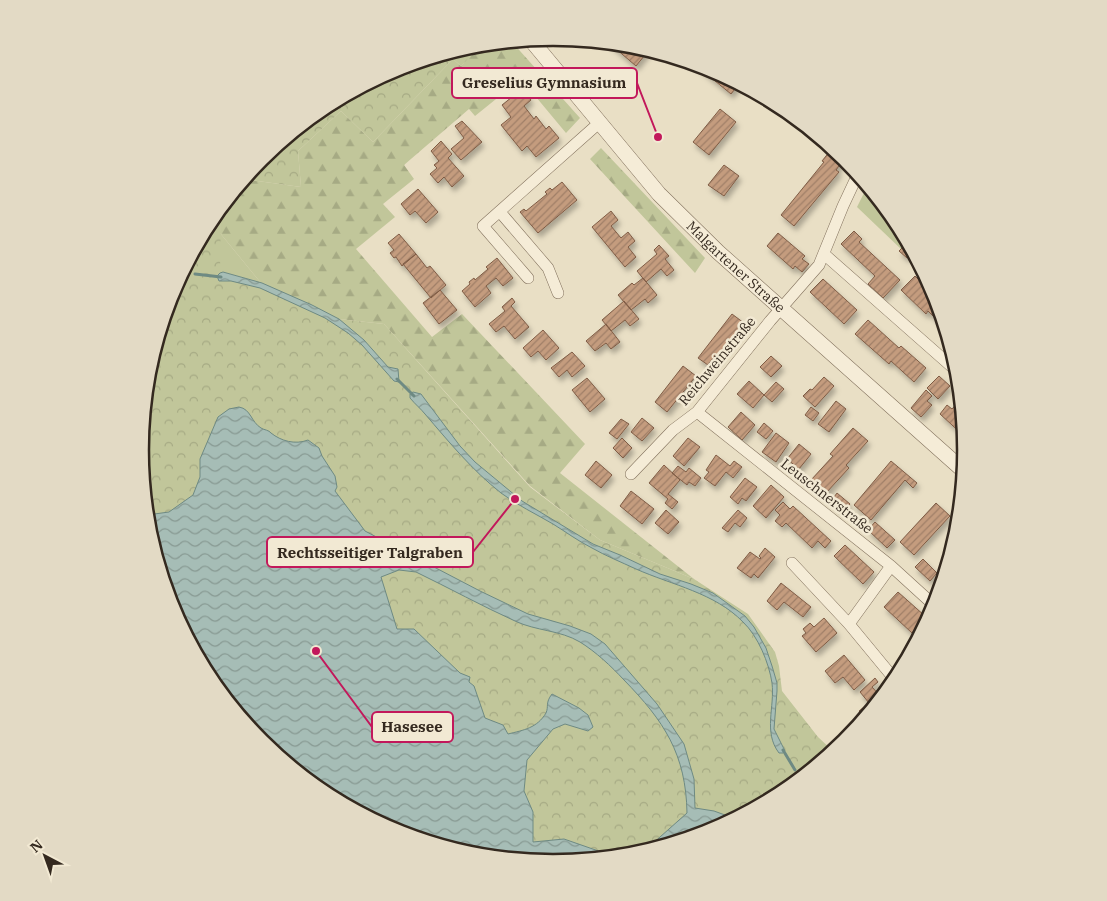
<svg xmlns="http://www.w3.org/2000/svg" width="1107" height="901" viewBox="0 0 1107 901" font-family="'IBM Plex Serif',serif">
	<defs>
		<pattern id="forest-firs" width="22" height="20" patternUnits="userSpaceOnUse" patternTransform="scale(1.25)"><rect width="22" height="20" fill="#c1c69a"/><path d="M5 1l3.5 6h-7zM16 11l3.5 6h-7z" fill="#a6aa84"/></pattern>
		<pattern id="park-crowns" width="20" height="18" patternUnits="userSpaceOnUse" patternTransform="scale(1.25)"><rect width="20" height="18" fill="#c1c69a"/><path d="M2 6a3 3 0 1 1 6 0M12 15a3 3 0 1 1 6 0" fill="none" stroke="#a6aa84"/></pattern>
		<pattern id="water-waves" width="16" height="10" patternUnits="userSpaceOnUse" patternTransform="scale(1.25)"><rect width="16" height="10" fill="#a6bdb6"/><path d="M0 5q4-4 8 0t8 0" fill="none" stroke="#889a93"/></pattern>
		<pattern id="building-hatch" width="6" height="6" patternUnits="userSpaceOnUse" patternTransform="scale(1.25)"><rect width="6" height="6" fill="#c49c7e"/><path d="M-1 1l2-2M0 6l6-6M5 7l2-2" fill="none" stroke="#a07f67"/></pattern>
		<filter id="shadow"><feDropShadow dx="2.5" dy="4.5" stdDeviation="2.5" flood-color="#0004"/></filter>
	</defs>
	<rect width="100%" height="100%" fill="#e9dfc5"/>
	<path fill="#c1c69a" d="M865,191L897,222L908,242L901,249L857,207Z
		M221,208L220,233L261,283L223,272H212Z"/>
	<path fill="url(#forest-firs)" d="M512,42L580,118L566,133L521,79L475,116L469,109L404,165L414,179L383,204L395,217L356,249L432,337L462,314L585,444L560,473L694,579L600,540L530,486L384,324L339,319L311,305L261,283L220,233L221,208L244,179L301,187L298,151L341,111L373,142L453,59L461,66L481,45Z
		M601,148L705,258L695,273L590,159Z"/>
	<path fill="url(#park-crowns)" d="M463,48L472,55L461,66L453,59L373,142L341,111L298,151L301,187L244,179L262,158L324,107L396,69Z
		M221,208L220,272L262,283L311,305L339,319L384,324L530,487L600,540L694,579L748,614L775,652L779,666L782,691L818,737L834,752L783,794L711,832L634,856L553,863L473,856L395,832L324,794L261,742L210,680L172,608L148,531L141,450L148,370L172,292L210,221Z"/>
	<path fill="url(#water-waves)" stroke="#6e8a83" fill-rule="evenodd" d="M223,272L262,283L312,305L339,319L364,340L388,367L398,369L399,382L394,381L362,345L348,333L325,318L260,288L231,281H219L217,276L220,273Z
		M413,392L421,394L460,446L475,462L522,501L593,544L620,555L660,574L691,584L713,593L745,616L754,627L766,648L772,666L777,683V691L774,729L785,751L783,753H779C763,732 775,707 772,683C769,663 758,636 743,622C715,593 672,585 636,569C621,562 606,556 592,548C578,541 566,532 553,524C536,514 517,505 501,493C472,470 449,442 425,414C421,409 415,404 410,398V394Z
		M239,407C251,409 251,422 261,428C264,430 269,430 271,433C281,441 295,445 308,440L319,448L322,456L335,476L337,487L335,491L365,531L480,591L528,614L570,626L591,634L605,644L657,704L684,744L694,779L695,808L714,811L736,819L711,832L634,856L553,863L473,856L395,832L324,794L261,742L210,680L172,608L148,531L147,515L169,512L193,495L200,477V459L218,417L229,409ZM399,570L416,572C449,588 482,606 515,621C536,631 560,630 580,642C596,652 611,666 624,680C664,721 686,754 687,813L651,845L610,855L564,839L533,842V812L524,791L527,760L553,729L565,724L588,731L593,727L588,715L579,708L552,694C545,703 549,706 546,713C537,728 524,730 508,734L503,725L485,718L474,686L469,682L470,677L460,673L414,629H397L381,577Z"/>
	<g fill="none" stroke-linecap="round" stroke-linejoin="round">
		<path stroke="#6e8a83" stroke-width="3" d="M195,274L221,277
			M397,379L414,396
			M783,750L795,770"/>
	</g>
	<path fill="url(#building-hatch)" stroke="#7f5c45" filter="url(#shadow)" d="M609,43L634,45L649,50L636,66Z
		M693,63L712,69L739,84L731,94Z
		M522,89L531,100L524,106L534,119L536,116L546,129L549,126L559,138L536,157L527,146L522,151L501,125L511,117L502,105Z
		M720,109L736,122L709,155L693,142Z
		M462,121L482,142L461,160L451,149L464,138L455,126Z
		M441,141L452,154L448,158L464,176L452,187L444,177L438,183L430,174L437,168L434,165L439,161L431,151Z
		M828,144L845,158L836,170L839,172L794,226L781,215L824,162L822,161L830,151L825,147Z
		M724,165L739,176L724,196L708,185Z
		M562,182L577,200L538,233L520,212L524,209L526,211L547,194L545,192L550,188L552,190Z
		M418,189L438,212L426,223L415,211L410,215L401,204Z
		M611,211L618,220L611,226L621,238L628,232L635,241L628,247L636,257L625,267L592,227Z
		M854,231L862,239L859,242L900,280L883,298L868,284L875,276L841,244Z
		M778,233L805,256L802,259L809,264L802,272L795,266L793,269L767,246Z
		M399,234L416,254L402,266L396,257L394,258L390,253L394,250L388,243Z
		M908,242L913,252L907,258L899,251Z
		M659,245L669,256L665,259L674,270L667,276L661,269L646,282L637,271L657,254L654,250Z
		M416,254L427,268L430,266L446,285L431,298L403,264Z
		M497,258L513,278L503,286L496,278L486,286L491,293L475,307L462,291L470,284L469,282L474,278L475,280L488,269L486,267Z
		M915,276L936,297L946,329L928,311L926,314L901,290Z
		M643,278L657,295L648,303L645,299L631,310L618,295L632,283L634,285Z
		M823,279L857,310L844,324L810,292Z
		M440,290L457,310L439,324L423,303Z
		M512,298L515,302L511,306L529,327L515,339L504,326L496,332L489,324L505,311L502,307Z
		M624,301L639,319L630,326L625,320L611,331L602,320Z
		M732,314L744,323L716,360L713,358L708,365L698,358Z
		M868,320L899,348L901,346L926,368L914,382L891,361L889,364L855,334Z
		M606,324L620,342L611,349L606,343L595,351L586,341Z
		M543,330L559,348L546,360L538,351L531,357L523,348Z
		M572,352L585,366L572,377L567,370L559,377L551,368Z
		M771,356L782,366L771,377L760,367Z
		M683,366L696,376L667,412L655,402Z
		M939,376L950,386L938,399L927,388Z
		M824,377L834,386L815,407L803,396L810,389L812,390Z
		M587,378L605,399L590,412L572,390Z
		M749,381L764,395L753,408L737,394Z
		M776,382L784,389L772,402L764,395Z
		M926,390L932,396L927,401L932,405L921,417L911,408Z
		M961,399L965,437L940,414L947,405L952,409Z
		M836,401L846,409L829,432L818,424Z
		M811,407L819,413L813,421L805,415Z
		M741,412L755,425L742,440L728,427Z
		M642,418L654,428L642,441L631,432Z
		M621,419L629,424L617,439L609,433Z
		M764,423L773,431L766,439L757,432Z
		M853,428L868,441L846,465L849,468L826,493L811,480L833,456L830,454Z
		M776,433L789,443L776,462L762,452Z
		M622,438L632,448L623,458L613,448Z
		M688,438L700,447L684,466L673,456Z
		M799,444L811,454L799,469L787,459Z
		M716,455L730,466L734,461L742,467L733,478L726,472L715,486L704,478L709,472L706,470Z
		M596,461L612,475L601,488L585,475Z
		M891,461L917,483L913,488L905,480L871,520L854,505Z
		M664,465L680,480L668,494L678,502L672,509L665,503L668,499L649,483Z
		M678,466L686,472L689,468L701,478L695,486L689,482L687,485L672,473Z
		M745,478L757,487L746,501L742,498L738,504L730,497Z
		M771,485L784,497L766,518L753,506Z
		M631,491L654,509L642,524L620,506Z
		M837,493L850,504L843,512L831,501Z
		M783,502L790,509L793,506L831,541L825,548L818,541L812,548L786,523L782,527L775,521L780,515L775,510Z
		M936,503L950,516L914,555L900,542Z
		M666,510L679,522L668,534L655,523Z
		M738,510L747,518L740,527L735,523L728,532L722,528Z
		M875,522L895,540L887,548L868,530Z
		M845,545L874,572L863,584L834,556Z
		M765,548L775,557L758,578L754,574L751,578L737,568L750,552L760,559L761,558L759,556Z
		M923,559L937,573L930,581L915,567Z
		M781,583L811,607L803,617L784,602L777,610L767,601Z
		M898,592L925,616L922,619L927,623L921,634L915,629L912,633L884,607Z
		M824,618L837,633L816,652L802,636L806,633L803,629L810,623L814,627Z
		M844,655L865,680L854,690L843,677L835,683L825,671Z
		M875,678L878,682L872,687L882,698L865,718L859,711L869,703L860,692Z"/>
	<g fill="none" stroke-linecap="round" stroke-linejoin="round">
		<defs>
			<path id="minor" d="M500,212L548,268L558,293
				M824,254L959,373
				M528,278L483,226L599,123
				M697,412L891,566L936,607
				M631,474L673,430L697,412L770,321L819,265L843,206L858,174
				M792,563L849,624L896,681
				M849,624L891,566"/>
			<g id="tertiary">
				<path id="s1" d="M531,40L659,194L718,252L964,471"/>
			</g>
		</defs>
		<use href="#minor" stroke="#82715d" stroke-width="12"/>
		<use href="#tertiary" stroke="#82715d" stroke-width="16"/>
		<use href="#minor" stroke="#f5ecd7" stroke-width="11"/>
		<use href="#tertiary" stroke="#f5ecd7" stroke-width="15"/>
	</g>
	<g text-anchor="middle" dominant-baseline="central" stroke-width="5" stroke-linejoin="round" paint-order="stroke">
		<g font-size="14" fill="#34291f" stroke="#f2e9d3">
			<text stroke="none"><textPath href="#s1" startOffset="306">Malgartener Straße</textPath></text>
			<text transform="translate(717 361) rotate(-50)">Reichweinstraße</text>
			<text transform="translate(827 496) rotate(38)">Leuschnerstraße</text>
		</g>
	</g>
	<path d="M0 0H1107V901H0ZM149 450a404 404 0 1 1 808 0a404 404 0 1 1-808 0Z" fill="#e3dac5" fill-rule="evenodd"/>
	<path fill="none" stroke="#34291f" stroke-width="2.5" d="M149 450a404 404 0 1 1 808 0a404 404 0 1 1-808 0Z"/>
	<path fill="none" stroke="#c2185b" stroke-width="2" d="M658 137L637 83M515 499L473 552M316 651L372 727"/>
	<g fill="#c2185b" stroke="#f2e9d3" stroke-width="2">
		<circle cx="658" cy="137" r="5"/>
		<circle cx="515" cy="499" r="5"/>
		<circle cx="316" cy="651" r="5"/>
	</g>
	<g fill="#f2e9d3" stroke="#c2185b" stroke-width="2">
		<rect x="452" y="68" width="185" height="30" rx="5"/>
		<rect x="267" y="537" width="206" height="30" rx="5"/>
		<rect x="372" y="712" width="81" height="30" rx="5"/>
	</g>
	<g font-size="15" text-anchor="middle" font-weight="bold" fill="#34291f">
		<text x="544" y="88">Greselius Gymnasium</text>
		<text x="370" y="558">Rechtsseitiger Talgraben</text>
		<text x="412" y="732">Hasesee</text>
	</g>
	<g transform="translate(45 856) rotate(319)" stroke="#f2e9d3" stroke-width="4" paint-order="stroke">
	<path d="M0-4L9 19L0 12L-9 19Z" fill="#34291f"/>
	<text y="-8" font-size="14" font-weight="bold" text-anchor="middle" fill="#34291f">N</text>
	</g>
</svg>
